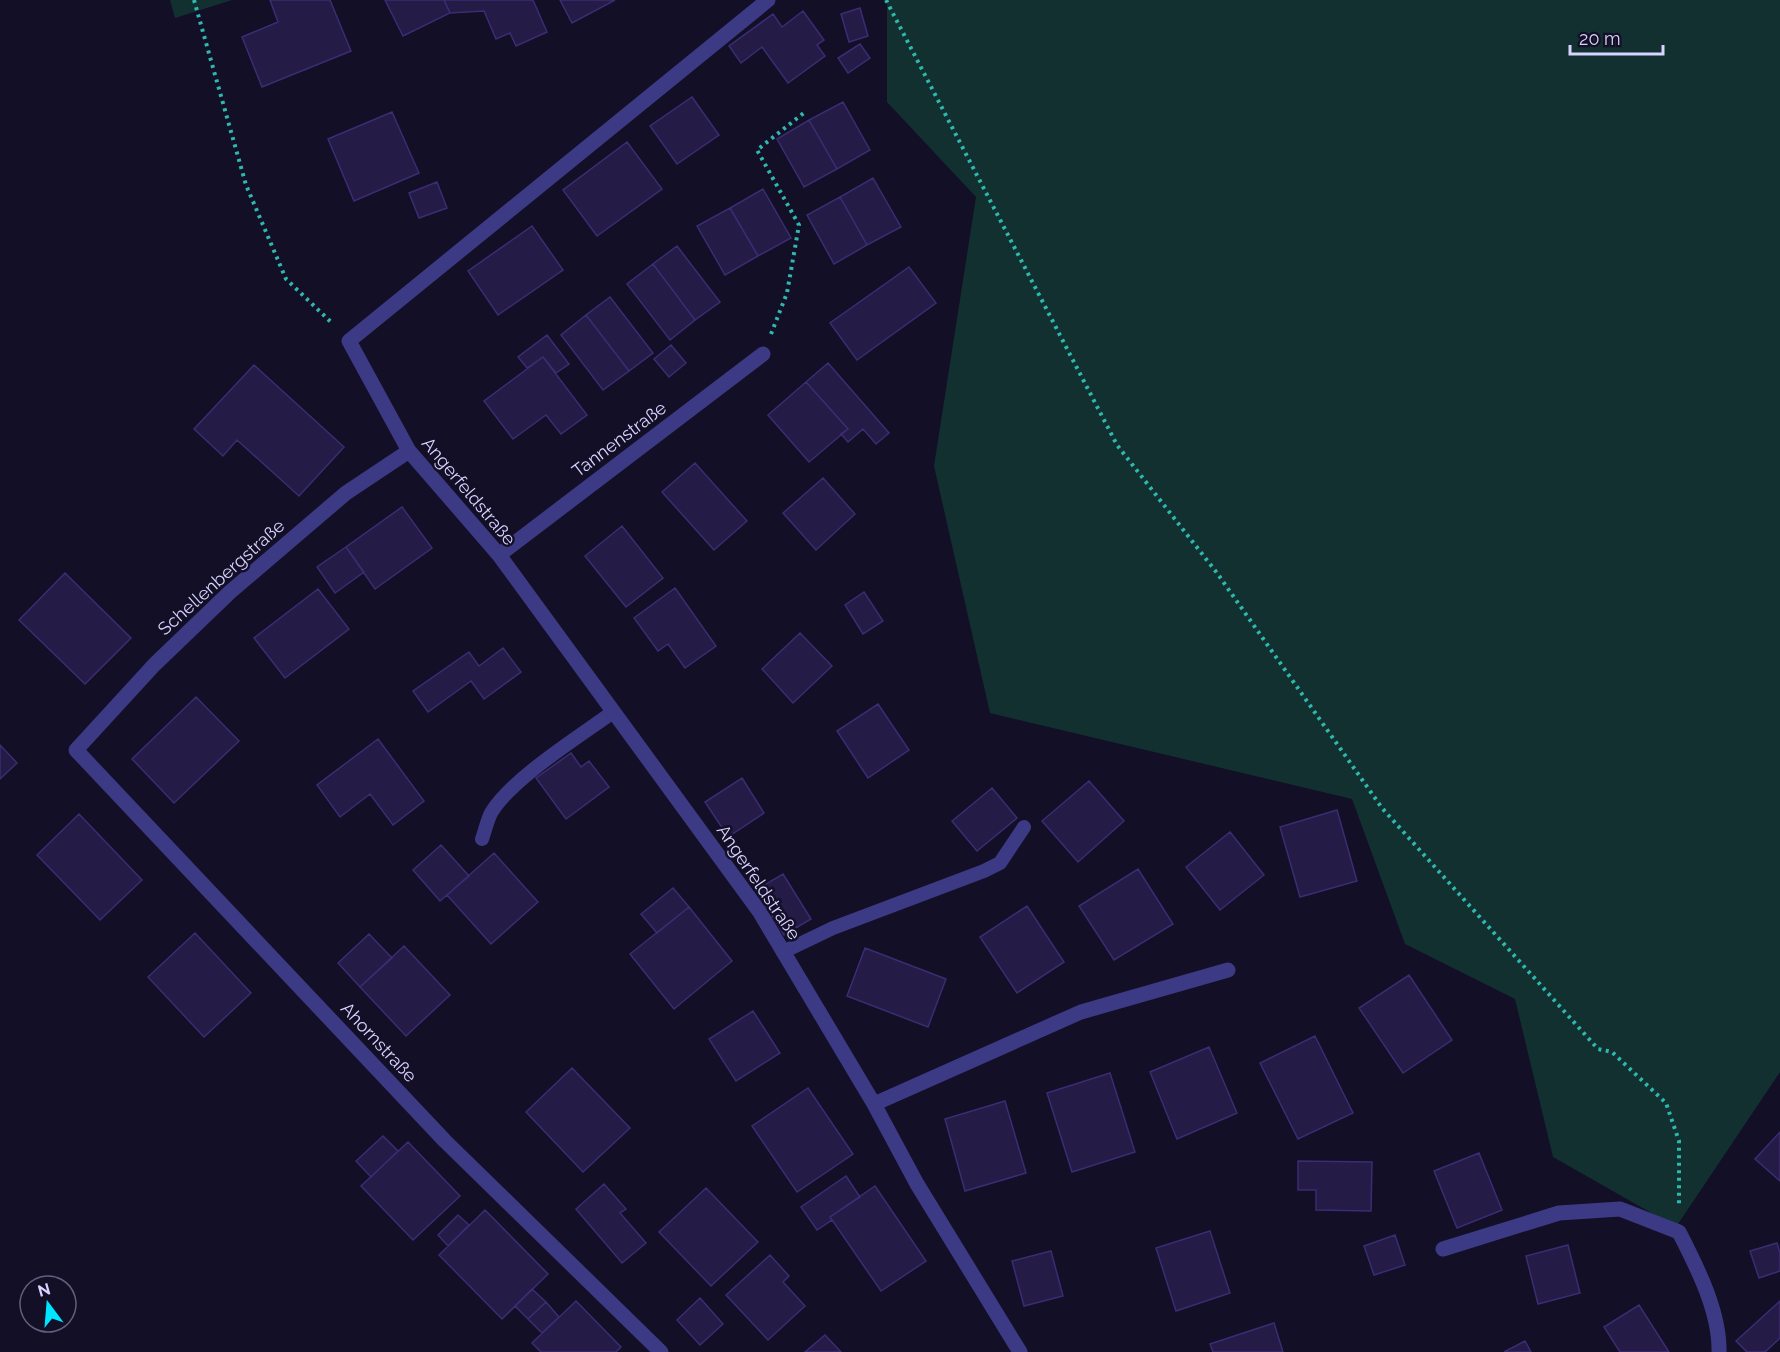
<svg xmlns="http://www.w3.org/2000/svg" width="1780" height="1352" viewBox="0 0 1780 1352" font-family="Raleway,sans-serif">
	<rect width="100%" height="100%" fill="#130f26"/>
	<path fill="#12302f" d="M170,0H232L175,18Z
		M887,0H1780V1072L1676,1227L1553,1157L1515,999L1405,944L1352,799L990,713L934,466L976,197L887,102Z"/>
	<path fill="#241b47" stroke="#3b2d73" stroke-width="1.5" d="M270,0H330L351,51L262,87L242,37L278,22Z
		M385,0H444L450,13L403,36Z
		M444,0H533L547,32L516,46L510,33L496,39L484,11L450,13Z
		M560,0H615L572,23Z
		M860,8L868,36L849,42L841,14Z
		M803,11L824,40L817,45L825,56L788,83L762,47L741,63L729,46L773,14L782,27Z
		M860,44L870,58L848,73L838,58Z
		M692,97L719,135L677,164L650,126Z
		M843,102L870,150L837,169L809,120Z
		M392,112L419,173L354,201L328,139Z
		M809,120L837,169L804,187L777,139Z
		M627,142L662,189L597,236L563,190Z
		M873,178L901,227L867,245L840,197Z
		M437,182L447,208L419,218L409,193Z
		M763,189L791,238L758,256L730,208Z
		M840,197L867,245L834,264L807,215Z
		M730,208L758,256L725,275L697,226Z
		M532,226L563,270L498,315L468,271Z
		M677,246L720,302L695,320L653,264Z
		M653,264L695,320L670,340L627,284Z
		M909,267L936,303L857,360L830,323Z
		M610,297L653,353L629,371L586,315Z
		M586,315L629,371L603,390L561,335Z
		M547,335L569,364L556,373L543,357L527,368L518,357Z
		M671,345L686,363L669,377L654,359Z
		M543,357L587,415L561,434L546,415L513,439L484,401Z
		M828,363L889,433L876,444L863,429L848,442L841,434L848,429L806,382Z
		M254,365L344,447L299,496L237,440L223,456L194,429Z
		M806,382L848,429L809,462L768,415Z
		M695,463L747,521L714,550L662,492Z
		M823,478L855,514L816,550L783,513Z
		M402,507L432,548L375,589L346,547Z
		M622,526L663,578L626,607L585,556Z
		M346,547L364,572L335,593L317,567Z
		M65,573L131,638L85,684L19,620Z
		M675,588L716,646L685,668L668,644L658,651L634,618Z
		M318,589L349,629L285,678L254,638Z
		M864,592L883,621L863,634L845,605Z
		M800,633L832,666L793,703L762,669Z
		M503,648L521,672L484,699L471,681L428,712L413,691L469,652L479,666Z
		M196,697L239,741L174,803L132,759Z
		M878,704L909,750L868,778L837,731Z
		M378,739L424,801L393,825L370,794L340,817L317,785Z
		M0,745L17,763L0,779Z
		M571,753L581,767L589,761L609,787L566,819L536,778Z
		M742,778L764,813L728,837L705,802Z
		M1089,781L1124,821L1078,862L1042,821Z
		M992,788L1017,818L977,851L952,821Z
		M1337,810L1357,881L1300,897L1280,827Z
		M79,814L142,880L100,920L37,855Z
		M1230,832L1264,875L1220,910L1186,867Z
		M441,845L469,876L440,901L413,870Z
		M494,853L538,902L491,944L447,895Z
		M1138,869L1173,924L1114,960L1079,906Z
		M783,874L811,919L784,935L756,890Z
		M673,888L689,907L657,933L641,914Z
		M1027,906L1064,962L1017,993L980,937Z
		M689,907L732,961L674,1009L630,954Z
		M195,933L251,993L204,1037L148,977Z
		M369,934L392,958L360,987L338,963Z
		M404,946L450,995L406,1036L360,987Z
		M865,948L946,979L928,1027L847,996Z
		M1409,975L1452,1040L1403,1073L1359,1008Z
		M753,1011L780,1053L736,1081L709,1039Z
		M1315,1036L1353,1113L1298,1139L1260,1063Z
		M1209,1047L1237,1113L1177,1139L1150,1072Z
		M572,1068L630,1128L583,1172L526,1112Z
		M1110,1073L1135,1152L1072,1172L1047,1093Z
		M808,1088L853,1154L797,1192L752,1126Z
		M1005,1101L1026,1173L965,1191L945,1119Z
		M1780,1132V1181L1755,1159Z
		M383,1136L398,1151L371,1177L356,1161Z
		M408,1142L460,1196L413,1240L361,1186Z
		M1479,1153L1502,1210L1457,1228L1434,1171Z
		M1298,1161L1372,1162L1371,1211L1316,1210V1190H1298Z
		M846,1176L860,1197L830,1217L832,1220L817,1230L801,1207Z
		M604,1184L626,1209L620,1213L646,1243L622,1263L576,1209Z
		M875,1186L926,1261L881,1291L830,1217Z
		M706,1188L758,1242L711,1286L659,1232Z
		M485,1210L548,1274L502,1319L439,1255Z
		M458,1215L469,1225L448,1246L438,1235Z
		M1210,1231L1230,1293L1176,1311L1156,1248Z
		M1395,1235L1405,1265L1374,1275L1364,1246Z
		M1777,1243L1780,1253V1271L1759,1278L1750,1251Z
		M1568,1245L1580,1293L1538,1304L1526,1256Z
		M1051,1251L1063,1296L1024,1306L1012,1261Z
		M770,1255L789,1276L783,1282L805,1306L768,1340L726,1295Z
		M532,1289L546,1302L528,1319L515,1306Z
		M700,1298L723,1324L700,1345L677,1320Z
		M576,1301L621,1347L616,1352H541L532,1343Z
		M1780,1301V1338L1765,1352H1747L1736,1341Z
		M546,1302L559,1317L542,1333L528,1319Z
		M1639,1305L1669,1352H1620L1604,1327Z
		M1274,1323L1283,1352H1213L1210,1344Z
		M825,1335L841,1352H805Z
		M1525,1341L1531,1352H1504Z"/>
	<g fill="none" stroke-linecap="round" stroke-linejoin="round">
		<path stroke="#2fb8b0" stroke-width="4" stroke-dasharray="3 4.5" stroke-linecap="butt" d="M194,0L246,185L286,279L333,324
			M886,0L1117,445L1217,573L1382,808L1598,1049L1612,1052L1666,1103L1679,1141V1207
			M771,334L787,293L799,225L757,150L805,112"/>
		<path stroke="#3d3a85" stroke-width="14" d="M482,839C485,831 487,821 491,813C511,779 580,736 613,712
			M783,952L833,928L984,871L1000,863L1024,827"/>
		<path stroke="#3d3a85" stroke-width="15" d="M768,0L349,341L409,451L499,555L759,911L874,1104L917,1184L1020,1352
			M409,451L346,493L230,592L154,665L76,750L445,1141L661,1352
			M499,555L763,354
			M874,1104L1081,1012L1228,970
			M1443,1249L1559,1213L1620,1209L1679,1232C1697,1267 1720,1312 1719,1352"/>
	</g>
	<g text-anchor="middle" dominant-baseline="central" stroke-width="5" stroke-linejoin="round" paint-order="stroke">
		<g font-size="18" fill="#d9d4ff" stroke="#130f26">
			<text transform="translate(619 439) rotate(-37)">Tannenstraße</text>
			<text transform="translate(469 491) rotate(50)">Angerfeldstraße</text>
			<text transform="translate(221 577) rotate(-42)">Schellenbergstraße</text>
			<text transform="translate(759 882) rotate(56)">Angerfeldstraße</text>
			<text transform="translate(379 1042) rotate(47)">Ahornstraße</text>
		</g>
	</g>
	<g transform="translate(48 1304) rotate(344)"><circle r="28" fill="#130f26" stroke="#625e7d" stroke-width="1.5"/>
	<path d="M0-4.5L10 22L0 15L-10 22Z" fill="#00e5ff"/>
	<text y="-9" font-size="16" font-weight="bold" text-anchor="middle" fill="#d9d4ff">N</text>
	</g>
	<path d="M1570 45v9h93v-9" fill="none" stroke="#d9d4ff" stroke-width="3"/>
	<text x="1579" y="45" font-size="18" fill="#d9d4ff" stroke="#130f26" stroke-width="4.5" paint-order="stroke">20 m</text>
</svg>
